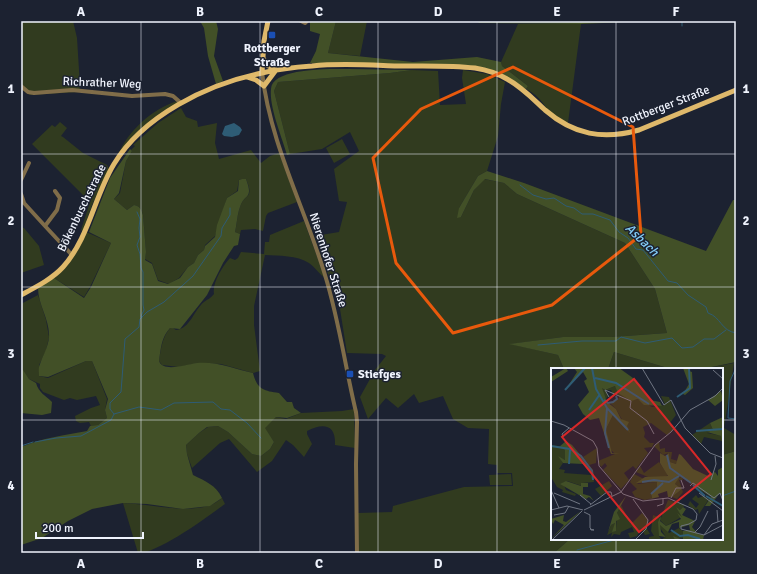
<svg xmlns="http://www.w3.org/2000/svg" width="757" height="574" viewBox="0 0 757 574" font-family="Signika,sans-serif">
	<rect width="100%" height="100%" fill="#1c2231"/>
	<path fill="#313b1f" d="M21,21H73L77,38L80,86L79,92L30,95L21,89Z
		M336,21H367L360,56L328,53Z
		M518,24H581L568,123C563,121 550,113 547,109C542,101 535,93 526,89L528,86L502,66L501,62Z
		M412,70L438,71L440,105L466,104L462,78L463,70L487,74L505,82L501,104L498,136L487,171L478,176L459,208L461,217L474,190L484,179L504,183L517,194L625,243L655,289L667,333L612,337H563L511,344L558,355L564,369H552V539H570L554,553H359L358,513L392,512L393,506L464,487L513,486L512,473H497V465L488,464L489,429L468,428L453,419L443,396L419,403L414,394L398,408L386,398L368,419L360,397L375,370L386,356L382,354L347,353L340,309L315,236L339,232L347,202L339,201L334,169L359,151L350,132L322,149L290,154L274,91L278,82L390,73Z
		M177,101V103L118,155C128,131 152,109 177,101Z
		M181,108L186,117L197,121L198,127L217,123L215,143L219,159L251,150L261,163L270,156L279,153L297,202L268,213L266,216L263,231L255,229L241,230L240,234L235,232C237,224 237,215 240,207C244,193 255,200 246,179H242L239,180L237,191L227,198L215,236L205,245L204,250L198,255L194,263L188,267L179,278L169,284L158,280L152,263L145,259L146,252L143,215C141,209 140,206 134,205L127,210L114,199L120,193L126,161L132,151L131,150L135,146L133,145L158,123Z
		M60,122L67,128L61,136L63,137L83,153L107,165L109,169L92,205L83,231L81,230L90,202L32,144L52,125L55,127Z
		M342,139L350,154L334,163L326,148Z
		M304,221L325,278C319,274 315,267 309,263C297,255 279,256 265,255L254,306V325L260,371L253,373L221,364L198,363L179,367L162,365L159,361C161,348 162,338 170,328H173L176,330C190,329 194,310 204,302C208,299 211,298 214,294C212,283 222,267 230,258L235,260L238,258L241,252L264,254L265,242H269L270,235Z
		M21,227L24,228L39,246L44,265L21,273Z
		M86,232L111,243L90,287L84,297L54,278L71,260Z
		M38,295L46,320L49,337L46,351L39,365V376L48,378L86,361H92L107,399L105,410L107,418L98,425L91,426L89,422L80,423L76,421L75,416L91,408L100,405L96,396L77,400L70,398L64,400L43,392L40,388V384L29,379L23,371L21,370V304Z
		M614,352L671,369H608Z
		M734,363L724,428L736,435V451L722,455V369H702Z
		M354,409L355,448L335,445C336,424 323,423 307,431V434L312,444L304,457L293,445L286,440L272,461L257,472L229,439L220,443L192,468L187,454L186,445L199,433L208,427L218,426L228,432L252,454L261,456L270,449L274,442L264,428L276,417L286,419L301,413L342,411Z
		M511,474L512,485H490L489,475Z
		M222,498L225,504C207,517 159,553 138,553L123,503C150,504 182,513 208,506C213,505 218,501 222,498Z"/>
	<path fill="#425027" d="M200,21H216L218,29L214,56L223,81L216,84L208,56L204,28Z
		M310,21H336L328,53L413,62L477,57L501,62L502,66L528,86L526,89L489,69L347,63H310L316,51L320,34L310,31Z
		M477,21H646L581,24L479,23Z
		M349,69L412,70L390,73L278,82L274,91L290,154L287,155C282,137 269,107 271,89C272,67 333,69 349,69Z
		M130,149L132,151L126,161L119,193L114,199L127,210L134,205C140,206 141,209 143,215L146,252L145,260L152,264L158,281L168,284L180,278L188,267L194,263L198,255L204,250L205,246L215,237L217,225L227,198L238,191L239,180L242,179H246C254,200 244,193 240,207C237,215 237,224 235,232L240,234L238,245L234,246L223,263L207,295L180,329L170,328C161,338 161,348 159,361C163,373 188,364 197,363C216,361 235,369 253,373C257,389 263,391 279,393L287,402H292L294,408L301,413L287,418L276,417L265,428L274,442L270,449L261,456L252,454L228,432L218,426L207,427L199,433L186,445L187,454L193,475C205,481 216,485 222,498L210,506L183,509L147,504L123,503L92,509L68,521L42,538L21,545V447C42,438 65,435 87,431L90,426L98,425L107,418L105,410L108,399L92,361H86L48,377L39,376C39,372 38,368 40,364C43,355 48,348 49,337C50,320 38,305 38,288L54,278L84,298L91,287L111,243L89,232L110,178Z
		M487,171L524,183L706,251L733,200H736V362L702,369H671L614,352L608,369H564L558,355L509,344L563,337H612L667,333L655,289L625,243L517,194L504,183L485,179L474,190L461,217L457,218L459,208L478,176Z
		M21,370H23L29,379L36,383C39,393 45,395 52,402L51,413L42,415L21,413Z
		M736,451V553H554L570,539H722V455Z"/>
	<path fill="#2e5c75" d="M234,123L240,127L242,130L239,135L232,137L224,136L222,134L225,126Z"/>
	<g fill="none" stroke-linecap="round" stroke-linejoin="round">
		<path stroke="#2e5c75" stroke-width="1" d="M682,21V26
			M520,185L533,195L546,199L554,198L566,206L574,208L582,214H593L610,220L619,232L628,238L636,249L643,250L668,281L677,283L688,295L706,307L708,313C721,317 721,331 736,333
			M137,212L140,219L139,228L140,237L137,245L140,254L141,268L143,272V305L144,310L141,316L142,318
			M538,345L582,341H616L621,337L645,343L672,338L682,348L693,347L704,339H714L726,330
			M736,368L730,381L728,418L736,419
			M114,414L110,409V403L121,392L125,339L139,327L140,319L147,312L164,302L193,276L221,236L222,228L230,215V208
			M35,442L56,438L81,436L111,420L114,414L139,407L161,410L174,403L213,402L221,409L230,410L247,423L261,438
			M21,446L33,442
			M722,496L736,491
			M577,550L618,539"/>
		<path stroke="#806d49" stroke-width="4" d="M301,21L305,23L307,21
			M262,72C270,144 305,208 325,275C339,320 345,366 356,412L357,422L356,464L357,553
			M21,86L28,92L34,93L72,90L132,96L165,94L173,96L181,103
			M21,180L29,163
			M55,191L60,198L57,210L45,226L72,255
			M21,194L24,203L45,226"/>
		<path stroke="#dfb96b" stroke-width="5" d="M263,58L267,65L276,70
			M262,72L264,41L268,21
			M247,77L256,80L264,86L276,70
			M21,295C36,287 52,279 63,267C89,238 94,197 114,164C143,116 207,84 262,73C278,69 296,67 312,66C340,63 369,65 397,66C423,66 450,65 475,68C487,70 497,73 507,79C522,87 533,99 545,110C574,135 603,140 639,130L736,90"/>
	</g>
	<path fill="none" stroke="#e8590c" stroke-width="3" stroke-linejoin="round" d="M513,67L633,127L641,235L552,305L453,333L396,263L373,158L421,109Z"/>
	<path fill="none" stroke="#eff3fd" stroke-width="1" stroke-opacity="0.55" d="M141,21V553M260,21V553M378,21V553M497,21V553M616,21V369M21,154H736M21,287H736M21,420H552M722,420H736M616,539V553"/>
	<g fill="#1a4fb4" stroke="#1c2231" stroke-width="1.5">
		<rect x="268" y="31" width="8" height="8" rx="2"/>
		<rect x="346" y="370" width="8" height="8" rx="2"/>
	</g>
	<g text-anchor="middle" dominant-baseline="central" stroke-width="3" stroke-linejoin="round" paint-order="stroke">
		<g font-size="12" font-weight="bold" fill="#eff3fd" stroke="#1c2231">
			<text x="272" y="48">Rottberger<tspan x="272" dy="14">Straße</tspan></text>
			<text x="358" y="374" text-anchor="start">Stiefges</text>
		</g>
		<g font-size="12" fill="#eff3fd" stroke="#1c2231">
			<text transform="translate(102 83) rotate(2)">Richrather Weg</text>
			<text transform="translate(666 106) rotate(-21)">Rottberger Straße</text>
			<text transform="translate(82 208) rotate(-64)">Bökenbuschstraße</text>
			<text transform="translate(328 260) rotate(72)">Nierenhofer Straße</text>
		</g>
		<g font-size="13" font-style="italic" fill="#82ccf6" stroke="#1c2231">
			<text transform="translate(642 240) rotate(44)">Asbach</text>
		</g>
	</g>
	<g transform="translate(551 368)">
		<rect width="172" height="172" fill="#1c2231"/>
		<path d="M64,18L83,32L87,31L101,39L114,37L110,28L118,29L125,47L118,56L124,60L116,67L100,55L92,59L94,65L93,69L99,75H103L101,79L93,80L97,85L85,101L82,98L73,105L78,112L70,121L52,102L56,98L54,95L50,99L47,93L64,86L60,82L55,61L62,47L78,64L65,41L59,35L68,30V27L62,26L60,22H55L57,28L55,31L51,25V20L54,22ZM159,55L162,62L156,65L171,68V73L153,69L150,76L141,67ZM108,74L109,81L114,80V84H121L120,91L127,93L125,96L119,94L118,85L112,87L103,78ZM0,77L8,78L14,82V92L9,90L12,95L8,101L14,102L13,105L40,107L43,114L31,115V118L16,113L12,115L15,122L25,126L24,128L11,124L12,122L6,119L0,109ZM46,80L45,95L38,97L32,89ZM108,94L117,107L114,109H97L85,104L89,98L93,105ZM83,106L93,111L86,116L106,114V120L100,125L101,130L94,132L84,129L81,124L86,121L79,114ZM131,109L132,112H128L132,124L126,131L121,129L131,121L124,116L127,110ZM58,113L61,118L50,128L44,121ZM145,127L147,130L153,128L158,131L148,146L147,141L144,142L137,137L139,133L145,140L148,136L141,131ZM117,132L134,137L129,142L127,141L132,148L115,158L109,152L108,168L110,171L98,172V169L103,168L100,163L102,147L110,150ZM70,137L80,156L91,145L97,151L96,161L99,166L94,167L90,160L86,168L79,170L77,165L83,164L81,159L70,164L69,167L63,166L60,169L61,165L56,167L60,157L64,155L65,161L66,145ZM111,156L118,165L128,160L132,163L133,170L113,172L112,170L115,169L108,158Z" fill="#313b1f"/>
		<path d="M15,0L17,3L0,14V9ZM23,0H68L82,10L99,32L109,34L111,38L93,37L87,31L80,33L67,25L64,18L54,22L51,20L56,34L65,41L70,51L78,54L76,58L79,65L62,47L55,61L61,85H69L60,86L48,50L39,52L32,46L27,37L38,24L33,13L36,11L32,4L17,18L26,4ZM132,0H139L138,3L141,4L142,20L134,27L132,26L138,16ZM170,23L172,32L164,38L157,32ZM172,49V74H171L170,68L156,64L162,62L159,55ZM15,73L21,77L42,102L43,114L40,104L32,96L12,95L7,88L14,92V82L8,79ZM109,85L114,88L118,85L119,94L125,96L128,86L130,87L142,101L157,108L164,104L167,108V102L172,99V127L168,126L159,138H154L160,129L129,108L124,116L131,121L121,129H117L116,123L107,126L108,129L95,132L101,130L100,125L106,120V114L85,115L94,109L117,108L109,95ZM15,113L30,118V115H37V119H32V126L39,128L43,133L38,129L35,131L9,116ZM75,128L66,145L69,151L65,153V163L61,164L64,155L60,157L57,164L63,144ZM125,139L129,142L132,139L135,141L131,147L144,153L141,159L147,166L153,167L152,172H124L122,168L132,172V163L139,162L138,157L128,160V154L121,156L117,164L109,157L110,164L115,169L108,168L107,154L110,147L109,153L115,158L130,151L126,145L131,149ZM30,143L0,171L13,157L4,152L2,156L0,151L13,147L12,153L15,154Z" fill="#425027"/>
		<path fill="none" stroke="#2e5c75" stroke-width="2" d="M41,0L45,21L56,40L54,65L58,80M44,10L65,15L98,36M14,22L34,0M126,29L139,20L138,0M53,32L57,35L62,34L66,31L65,28M56,40L77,62M38,42L49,26M145,63L172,61M0,78L19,81L30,88L41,103L42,112M116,87L119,100L140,115M18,96L19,82M91,114L103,112L118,114L128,108M142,117L154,128M100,126L112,115M155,128L172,138M120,162L129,168L137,167L149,171"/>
		<path fill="none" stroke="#707683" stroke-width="1" d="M91,0L113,37L120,32L134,60L159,85L172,90M162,2L172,11M58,29L54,22L80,33L79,40L96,53L103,66M0,53L13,57L42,73L46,80L48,98L72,126L92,133L117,130L142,141L146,146L145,152L138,156L130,158V161L153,167L172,157M12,69L11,66L18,60M160,112L165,96L164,88M139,118L142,115L163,130L169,125L172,133M0,122L8,140M70,124L104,77L120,64L139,42L164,28L172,20M3,125L29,136M148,125L172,143M29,127L40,136M120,130L125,120H133L130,112M82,131L97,152L95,161L84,172M39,137L56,124H60L61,128M106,138L112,136V130M0,142L16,138L32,142M33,142L70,124M166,142L167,154M33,144L39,147V160L40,161V162H43L39,161M3,147L14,145L18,138M144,164L149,159L157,143M153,167L161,156L172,152M1,172L31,143"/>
		<path fill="#d62828" fill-opacity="0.15" stroke="#d62828" stroke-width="2" d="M83,11L160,106L88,164L11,69Z"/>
		<rect width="172" height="172" fill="none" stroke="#eff3fd" stroke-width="2"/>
	</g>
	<rect width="757" height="574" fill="none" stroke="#1c2231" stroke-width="44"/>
	<path d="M36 532v6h107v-6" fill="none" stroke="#eff3fd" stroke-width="2"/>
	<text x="42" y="532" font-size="12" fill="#eff3fd" stroke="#1c2231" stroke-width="3" paint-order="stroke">200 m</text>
	<rect x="22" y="22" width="713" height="530" fill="none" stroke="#eff3fd" stroke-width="1.5"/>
	<g font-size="13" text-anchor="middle" font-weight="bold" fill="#eff3fd">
		<text x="81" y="16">A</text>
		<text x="200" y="16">B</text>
		<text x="319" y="16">C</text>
		<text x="438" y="16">D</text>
		<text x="557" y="16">E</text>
		<text x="676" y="16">F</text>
		<text x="11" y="93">1</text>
		<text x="746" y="93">1</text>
		<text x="11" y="225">2</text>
		<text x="746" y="225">2</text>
		<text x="11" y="358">3</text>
		<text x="746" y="358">3</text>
		<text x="11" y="490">4</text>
		<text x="746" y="490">4</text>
		<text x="81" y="568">A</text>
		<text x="200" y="568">B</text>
		<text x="319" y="568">C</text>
		<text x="438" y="568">D</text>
		<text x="557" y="568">E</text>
		<text x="676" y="568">F</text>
	</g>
</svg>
